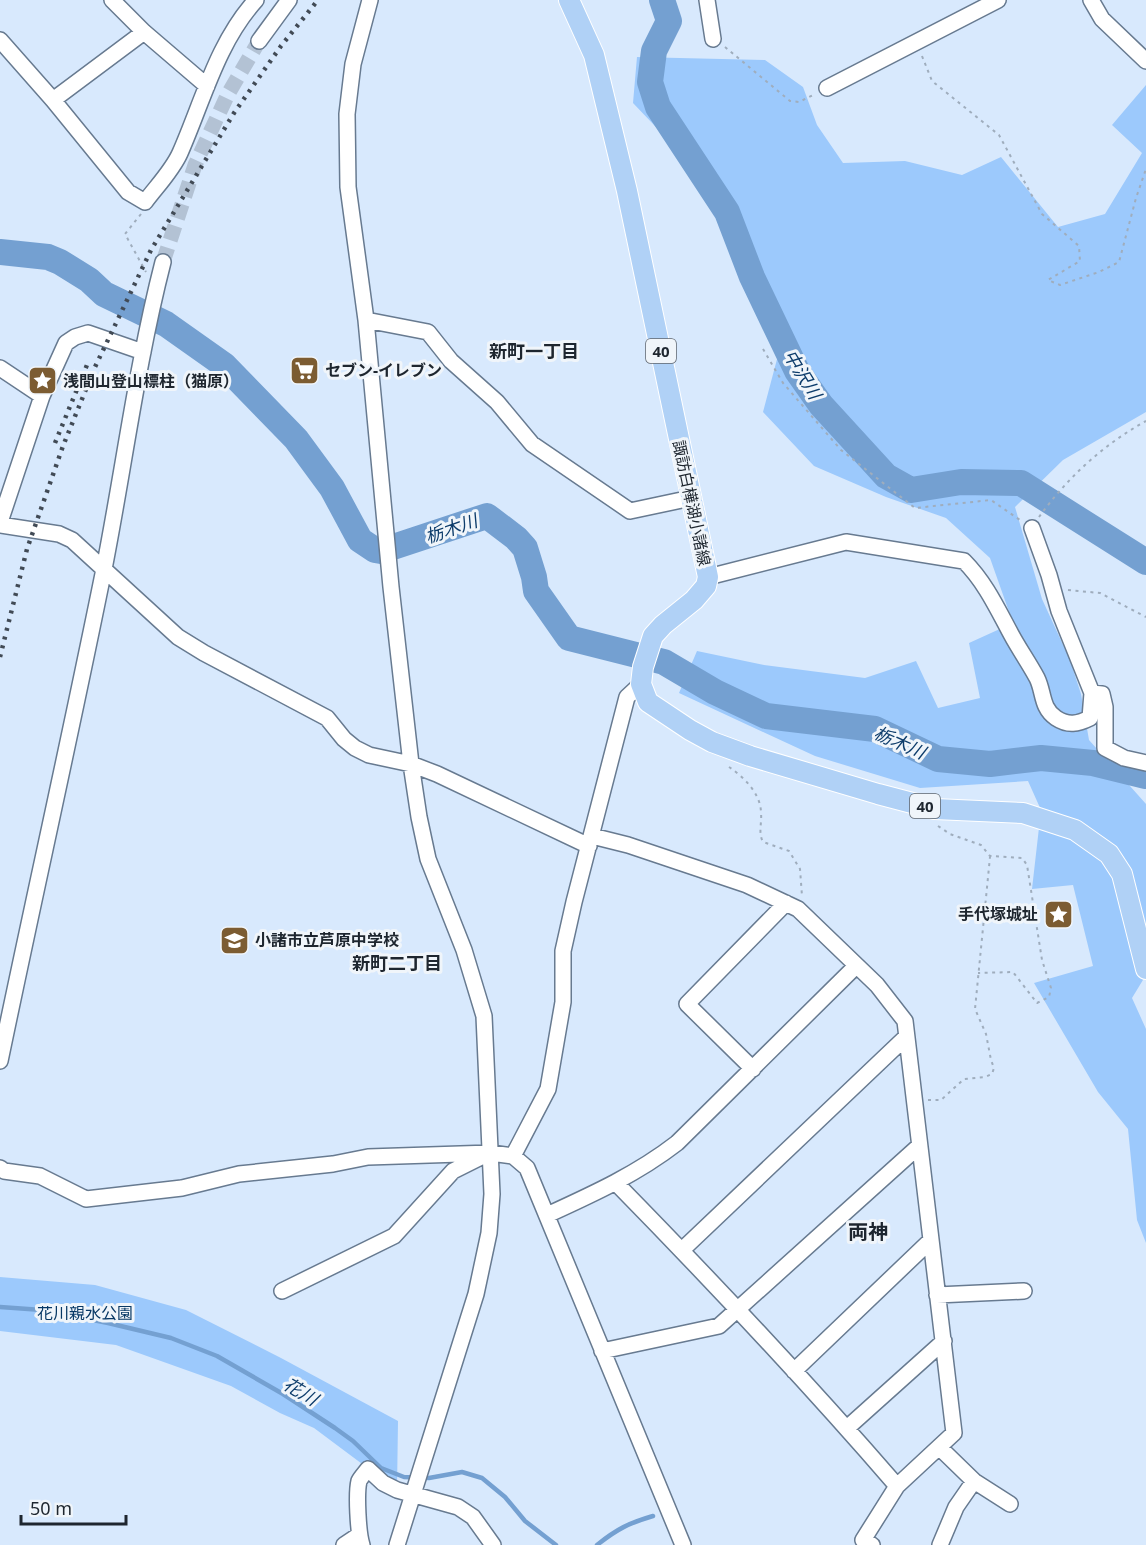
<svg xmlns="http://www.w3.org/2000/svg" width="1146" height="1545" viewBox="0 0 1146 1545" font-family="'Noto Sans','Noto Sans JP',sans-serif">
	<rect width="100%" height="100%" fill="#d8e9fd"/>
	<path fill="#9cc9fc" d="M637,57L765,60L803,87L817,125L843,163L905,161L962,175L1001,157L1058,227L1105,214L1142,153L1112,125L1146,85V412L1063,460L1015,507L1042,599L1070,660L1081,694L1089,740L1146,804V975L1132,998L1146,1029V1243L1137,1220L1128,1129L1098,1092L1034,983L1093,966L1073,885L1032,889L1041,810L1028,781L920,788L815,756L679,693L697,651L764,665L865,678L916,661L938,708L980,698L969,643L1013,623L990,558L946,518L886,497L814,466L763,412L785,329L737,212L633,103Z
		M0,1277L95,1285L186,1310L281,1358L398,1421L397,1490L314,1428L280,1413L231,1386L116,1345L0,1331Z"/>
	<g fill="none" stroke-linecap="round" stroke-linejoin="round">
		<path stroke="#74a0d1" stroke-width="4.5" d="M0,1307L42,1310L108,1323L171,1338L217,1356L283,1394L335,1428L353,1441L381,1468L404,1477L429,1478L462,1472L482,1478L505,1497L525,1521L556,1545
			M597,1545C617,1529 629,1523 653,1516"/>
		<path stroke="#74a0d1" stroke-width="26" d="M662,0L669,21L654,51L650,82L658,107L727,212L752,277L797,371L821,405L886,476L911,490L961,482L1021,483L1146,562
			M0,252L48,257L60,262L89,280L104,294L166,324L224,365L296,439L332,488L360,540L375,550L381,551L487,516L516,538L525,548L534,577L536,591L569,638L664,662L715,692L766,716L875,729L938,759L990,764L1041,758L1093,763L1146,776"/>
		<path stroke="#b3c2d4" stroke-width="15" stroke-dasharray="15 8" stroke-linecap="butt" d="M163,262L195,165L228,94L259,41"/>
		<defs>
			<path id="minor" d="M112,0L144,32L207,86
				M370,0L353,64L347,114L348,187L366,320L391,587L411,764L419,817L428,859L464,950L484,1016L492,1194L489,1233L476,1294L397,1545
				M707,0L713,39
				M1091,0L1102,19L1146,61
				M144,32L53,100L128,192L145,202C156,187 172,171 180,153C203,101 217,43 256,0
				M0,40L53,100
				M259,41L289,0
				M827,88L998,0
				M366,320L428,332L451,361L497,402L532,444L630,511L691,498
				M0,368L42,396
				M0,522L42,396L66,343L75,337L88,333L143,352
				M0,525L59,534L72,540L178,637L204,653L327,718L344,739L355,748L369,755L411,764L437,774L589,846
				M708,577L846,542L964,561C985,582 997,608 1011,634C1019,649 1029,663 1037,678C1044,692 1041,708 1056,718C1068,726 1078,724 1090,718L1092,693L1059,611L1049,575L1032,528
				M1092,693L1102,694L1105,707V748L1124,758L1146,763
				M592,836L628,845L747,885L798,909L877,985L905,1021L954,1433L897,1486L863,1540L872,1545
				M0,1061C34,897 71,733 104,569C124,467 137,363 163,262
				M753,1069L687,1004L786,903
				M513,1156L548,1089L563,1002V951L574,902L627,697L641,684
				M0,1168L4,1171L40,1176L86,1199L182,1188L239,1174L333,1164L368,1157L491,1153L513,1156L527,1168L683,1545
				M616,1183C713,1282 807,1382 897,1486
				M547,1215C593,1194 637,1174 677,1143L856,966
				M682,1250L906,1037
				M282,1291L394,1236L453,1171L485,1155
				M937,1295L1024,1291
				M602,1351L719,1326L919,1146
				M794,1371L931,1240
				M847,1428L944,1341
				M939,1447L974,1481L1010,1504
				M344,1545L359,1535
				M362,1545C358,1533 356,1493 359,1481C361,1477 365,1473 368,1469L383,1483L397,1490L458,1507L473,1517L493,1545
				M940,1545L956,1507L974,1481"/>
			<path id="major" d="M569,0L594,55L627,191L708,577L706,586L694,600L663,625L653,636L643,667L641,684L648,702L690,730L712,742L750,756L878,794L935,809L1023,813L1075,830L1109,854L1122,874L1146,969"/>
		</defs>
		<use href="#minor" stroke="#677a90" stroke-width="18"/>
		<use href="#major" stroke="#fff" stroke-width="22"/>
		<path stroke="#9fadbd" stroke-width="2" stroke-dasharray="3 4.5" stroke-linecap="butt" d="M725,47L790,101L799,102L815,94
			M922,56L932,81L999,135L1042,214L1079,246L1080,261L1048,280L1060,285L1099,272L1119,262L1136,198L1146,169
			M141,214L125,234L146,272
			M763,349L783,383L841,450L915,508L991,500L1020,520
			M1039,517C1067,478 1104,444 1146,421
			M1068,590L1100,593L1146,617
			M729,767C744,777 761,794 761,813C762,824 758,832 763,842L789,851L800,869L802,896
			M938,826L950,834L981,845L990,856L1022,858L1027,865L1042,960L1051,988L1049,997L1037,1003L1013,972L978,973
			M928,1100H941L964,1079L985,1077L992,1074L994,1068L991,1060L986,1034L975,1009L990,857"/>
		<use href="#minor" stroke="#fff" stroke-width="15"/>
		<use href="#major" stroke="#b0d1f6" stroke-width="20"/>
		<path stroke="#414a55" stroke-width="4.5" stroke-dasharray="3 6" stroke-linecap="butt" d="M55,443L89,360
			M0,657L27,549L63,446L95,367L151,250L234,113L281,46L318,0"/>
	</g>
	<defs>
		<symbol id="supermarket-square" viewBox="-11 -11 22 22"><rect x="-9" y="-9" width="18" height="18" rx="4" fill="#7c5c32" stroke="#f0f5fa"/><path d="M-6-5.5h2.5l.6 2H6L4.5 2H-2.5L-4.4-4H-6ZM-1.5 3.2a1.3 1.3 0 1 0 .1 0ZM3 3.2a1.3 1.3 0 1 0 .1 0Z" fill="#fff"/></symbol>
		<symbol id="sight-square" viewBox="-11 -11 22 22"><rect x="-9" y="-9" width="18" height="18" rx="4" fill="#7c5c32" stroke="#f0f5fa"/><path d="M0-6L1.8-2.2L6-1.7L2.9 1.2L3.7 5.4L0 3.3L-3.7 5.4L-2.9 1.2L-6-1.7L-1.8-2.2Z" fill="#fff"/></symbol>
		<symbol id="school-square" viewBox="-11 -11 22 22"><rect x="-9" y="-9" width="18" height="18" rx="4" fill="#7c5c32" stroke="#f0f5fa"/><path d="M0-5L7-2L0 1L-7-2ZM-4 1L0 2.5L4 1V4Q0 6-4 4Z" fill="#fff"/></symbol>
	</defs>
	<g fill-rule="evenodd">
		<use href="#supermarket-square" x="288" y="354" width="33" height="33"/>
		<use href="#sight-square" x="26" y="364" width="33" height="33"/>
		<use href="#sight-square" x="1042" y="898" width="33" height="33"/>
		<use href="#school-square" x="218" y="924" width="33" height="33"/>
	</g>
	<g text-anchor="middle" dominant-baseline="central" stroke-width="6" stroke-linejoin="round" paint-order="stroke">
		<g fill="#f0f5fa" stroke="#5d646c" stroke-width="1.5">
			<rect x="646" y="339" width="30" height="24" rx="4.5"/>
			<rect x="910" y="794" width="30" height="24" rx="4.5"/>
		</g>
		<g font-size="15" font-weight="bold" fill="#1e262f">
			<text x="661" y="351">40</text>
			<text x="925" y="806">40</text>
		</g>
		<g font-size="16" font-weight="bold" fill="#1e262f" stroke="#f0f5fa" text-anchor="start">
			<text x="325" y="370">セブン-イレブン</text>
			<text x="63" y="381">浅間山登山標柱（猫原）</text>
			<text x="1038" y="914" text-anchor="end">手代塚城址</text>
			<text x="255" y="940">小諸市立芦原中学校</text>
		</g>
		<g font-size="16" fill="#1e262f" stroke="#f0f5fa">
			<text transform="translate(692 503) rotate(78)">諏訪白樺湖小諸線</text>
		</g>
		<g font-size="16" fill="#073865" stroke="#f0f5fa">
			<text x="85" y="1313">花川親水公園</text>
		</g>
		<g font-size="18" font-weight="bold" fill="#1e262f" stroke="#f0f5fa">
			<text x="534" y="351">新町一丁目</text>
			<text x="397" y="963">新町二丁目</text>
		</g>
		<g font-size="18" font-style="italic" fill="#0d3c6b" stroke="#f0f5fa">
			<text transform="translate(803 374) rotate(59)">中沢川</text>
			<text transform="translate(451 528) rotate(-19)">栃木川</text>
			<text transform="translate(900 742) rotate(24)">栃木川</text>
			<text transform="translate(301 1391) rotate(31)">花川</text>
		</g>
		<g font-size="20" font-weight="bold" fill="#1e262f" stroke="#f0f5fa">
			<text x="868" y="1231">両神</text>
		</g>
	</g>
	<path d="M21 1515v9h105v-9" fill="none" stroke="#1e262f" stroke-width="3"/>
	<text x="30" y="1515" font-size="18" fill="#1e262f" stroke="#f0f5fa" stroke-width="4.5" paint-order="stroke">50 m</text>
</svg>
